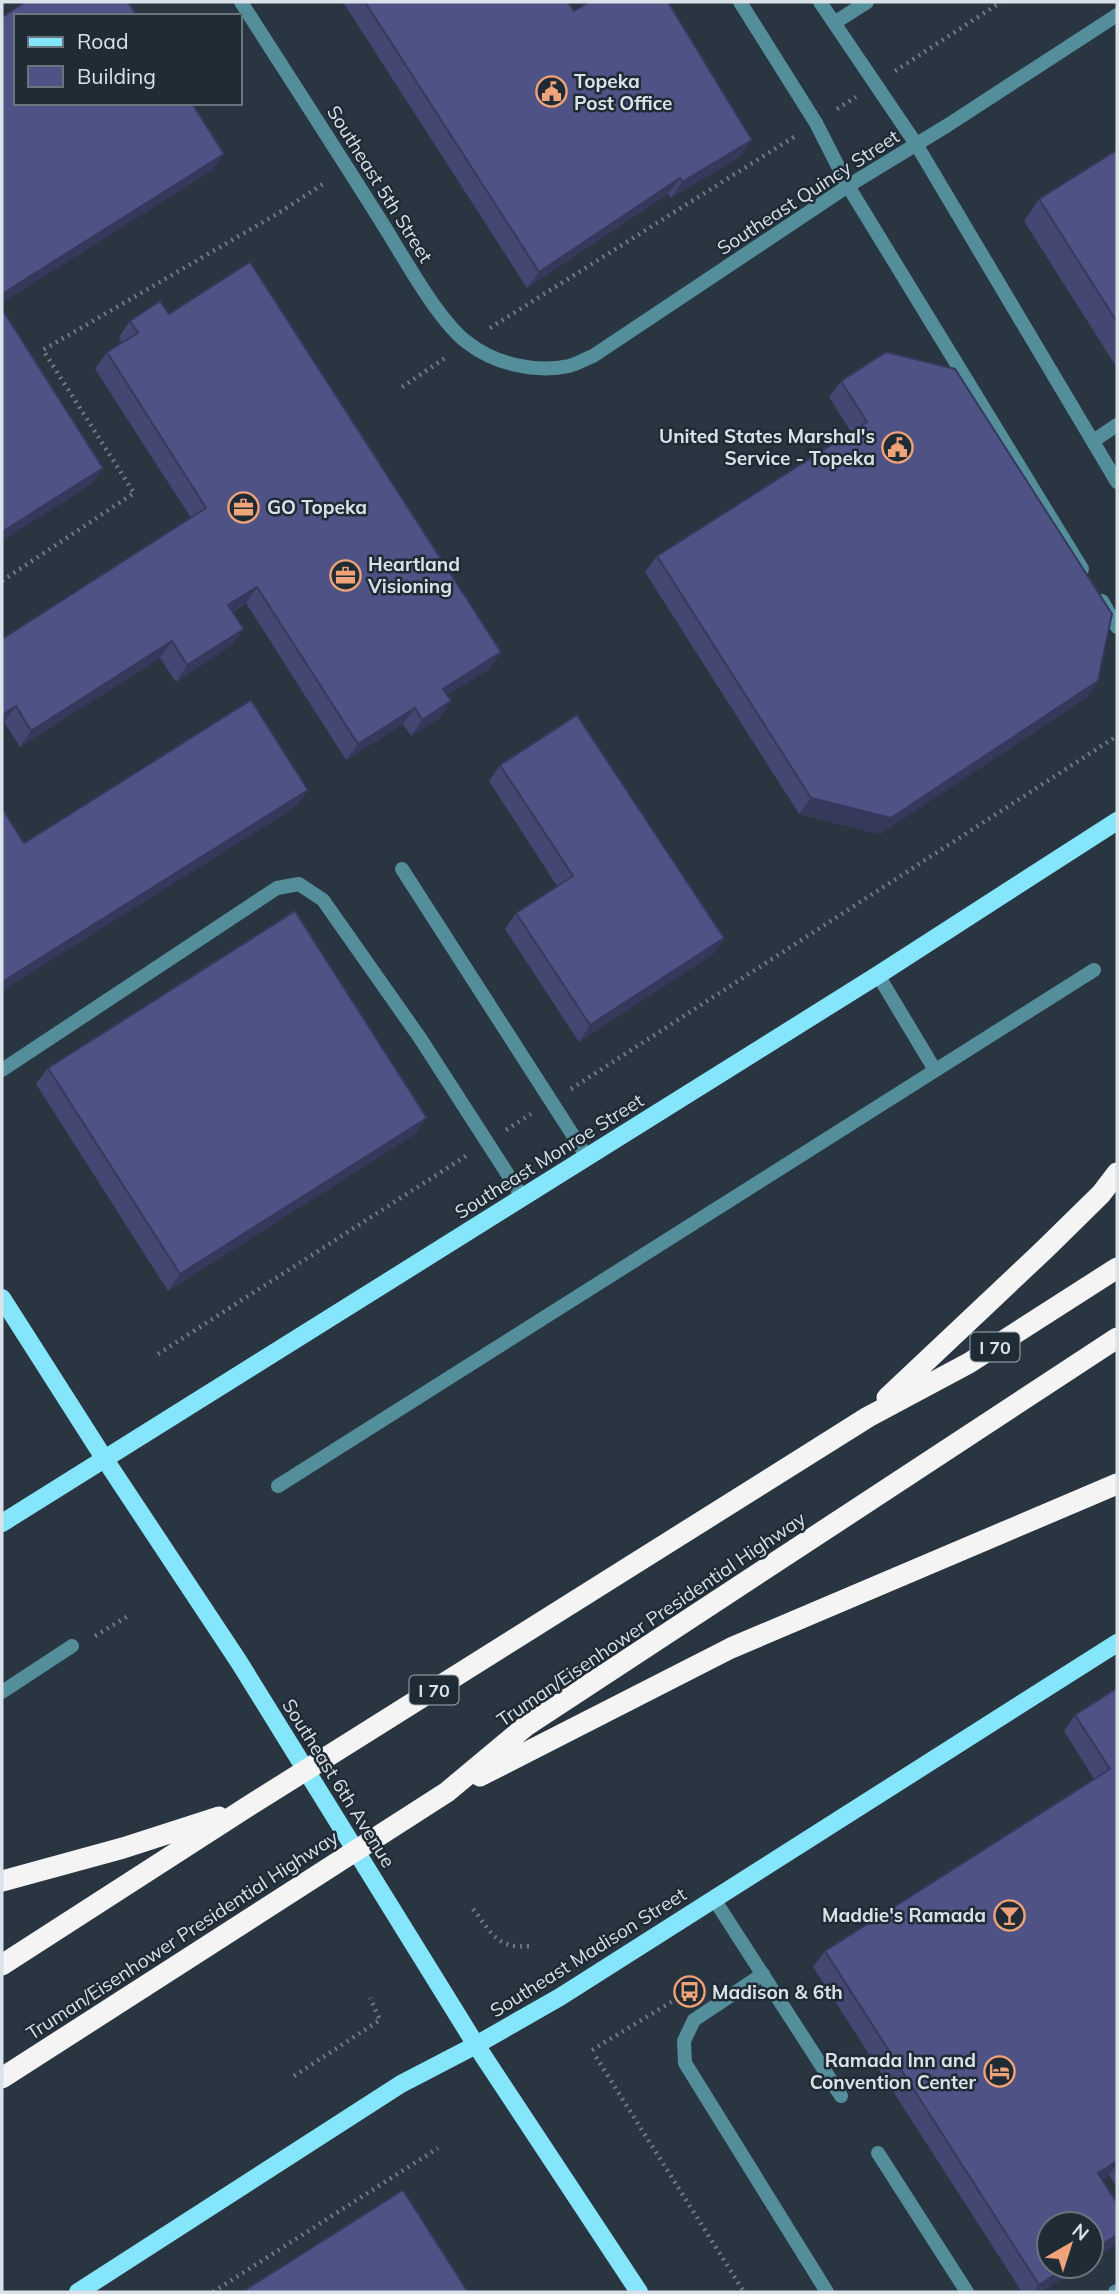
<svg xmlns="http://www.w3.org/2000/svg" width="1119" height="2294" viewBox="0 0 1119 2294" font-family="Mulish,sans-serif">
	<rect width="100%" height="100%" fill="#293540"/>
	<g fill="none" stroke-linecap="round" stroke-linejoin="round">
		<path stroke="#6f7a83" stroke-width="4.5" stroke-dasharray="2 5" stroke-linecap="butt" d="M895,71L1001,2
			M837,109L856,97
			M490,328L797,135
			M402,387L448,356
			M2,581L134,493L43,350L282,211L326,182
			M571,1089L1117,736
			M506,1130L531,1114
			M158,1354L466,1156
			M95,1636L128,1616
			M473,1909C493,1934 496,1949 531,1946
			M592,2050L678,1998
			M596,2057L744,2292
			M294,2076L380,2020L370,1998
			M213,2292L438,2148"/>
		<path stroke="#548e9b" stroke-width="14" d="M740,2L816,123L848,186L1082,569
			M820,2L916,144L1117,482
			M834,23L867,2
			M1093,441L1117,425
			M1102,601L1117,627
			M402,869L587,1157
			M878,975L935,1070
			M2,1070L277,888L299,884L323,900L420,1038L523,1198
			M278,1486L1094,970
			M2,1692L72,1646
			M714,1899L841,2096
			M763,1974L694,2020L684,2041L685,2063L827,2292
			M878,2153L967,2292
			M1115,2292L1117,2291"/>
		<path stroke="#548e9b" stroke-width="14" d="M241,2C289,77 337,151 384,226C404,258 439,322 468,343C495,364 535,373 569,366C577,364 585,359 593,356L848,186L948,125L1117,15"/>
		<path stroke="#85e5fb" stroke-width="18" d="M2,1298L104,1458L239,1662L476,2045L639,2292
			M2,1523L878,975L1117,821
			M78,2292L401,2084L476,2045L560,1997L1117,1643"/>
		<path stroke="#f4f4f4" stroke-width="21" d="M887,1398L1045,1249L1101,1194L1117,1173
			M480,1776L731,1648L1117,1484
			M2,1881L123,1848L219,1817
			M2,1965L244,1809L868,1417L969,1363L1117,1268
			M2,2078L447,1792L526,1726L1117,1338"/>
	</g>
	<path fill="#434772" d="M343,2H568L574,11L741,156L671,198L668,194L527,288Z
		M1117,150V368L1024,221L1039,199Z
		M169,314L501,652L489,669L447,695L440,718L411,736L403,724L346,760L246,603L233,612L244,629L232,645L176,682L160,658L20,747L4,722L2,639L191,518L95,369L107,352L122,343L119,337L130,321Z
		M841,381L1098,681L1087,697L880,834L799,814L645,572L657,556L851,432L829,397Z
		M500,765L724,938L713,954L579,1042L505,929L516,913L557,886L489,781Z
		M48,1068L415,1134L168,1291L36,1084Z
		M1117,1688V2188L1109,2175L1102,2180L1117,2203V2244L1091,2260V2224L1049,2266H1082L1041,2292H1022L813,1967L825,1951L1094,1779L1064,1731L1075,1715Z"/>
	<path fill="#37395c" d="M752,140L741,156L671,198L682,182Z
		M224,154L213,170L2,303V294Z
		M680,178L668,194L527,288L539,272Z
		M103,468L92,484L2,541V532Z
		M257,587L246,603L217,621L228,605Z
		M244,629L232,645L176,682L187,665Z
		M172,641L160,658L20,747L31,731Z
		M501,652L489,669L432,705L443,689Z
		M1098,681L1087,697L880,834L799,814L811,798Z
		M451,701L440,718L411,736L422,720Z
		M16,706L4,722L2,724V715Z
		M415,708L403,724L346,760L358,744Z
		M308,790L296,807L2,991V982Z
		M724,938L713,954L579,1042L590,1025Z
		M427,1118L415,1134L168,1291L180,1274Z
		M1117,2161V2164L1109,2175L1087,2189L1098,2173Z
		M1117,2235V2244L1091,2260V2251Z
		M1068,2266H1082L1041,2292H1033L1039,2285Z"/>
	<path fill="#4e5284" stroke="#37395c" stroke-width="2" d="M25,2H128L137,16H16V103H192L224,154L2,294V17Z
		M365,2H568L574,11L589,2H668L752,140L682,182L680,178L539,272Z
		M1117,150V322L1039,199Z
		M250,262L501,652L443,689L451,701L422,720L415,708L358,744L257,587L228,605L244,629L187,665L172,641L31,731L16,706L2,715V639L206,508L107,352L138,333L130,321L160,301L169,314Z
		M2,309L103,468L2,532Z
		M886,352L955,369L1112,614L1098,681L891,818L811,798L657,556L867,422L841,381Z
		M251,700L308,790L2,982V808L24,843Z
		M577,715L724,938L590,1025L516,913L573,876L500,765Z
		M295,911L427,1118L180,1274L48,1068Z
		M1117,1688V2161L1098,2173L1117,2203V2235L1091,2251V2224H1049V2266H1068L1039,2285L825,1951L1110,1769L1075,1715Z
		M403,2190L468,2292H242Z"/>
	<defs>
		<symbol id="civic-ring" viewBox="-11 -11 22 22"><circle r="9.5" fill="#1f2b35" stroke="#f0a378" stroke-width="1.5"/><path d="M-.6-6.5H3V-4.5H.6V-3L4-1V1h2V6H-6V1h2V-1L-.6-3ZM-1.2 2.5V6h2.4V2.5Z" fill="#f0a378"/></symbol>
		<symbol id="office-ring" viewBox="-11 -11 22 22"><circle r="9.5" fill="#1f2b35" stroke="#f0a378" stroke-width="1.5"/><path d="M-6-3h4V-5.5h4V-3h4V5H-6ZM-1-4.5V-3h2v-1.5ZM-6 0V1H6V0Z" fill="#f0a378"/></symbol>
		<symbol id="bar-ring" viewBox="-11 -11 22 22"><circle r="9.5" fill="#1f2b35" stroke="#f0a378" stroke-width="1.5"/><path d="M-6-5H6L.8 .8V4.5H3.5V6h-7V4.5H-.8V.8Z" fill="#f0a378"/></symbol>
		<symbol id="bus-ring" viewBox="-11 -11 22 22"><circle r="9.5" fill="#1f2b35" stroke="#f0a378" stroke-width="1.5"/><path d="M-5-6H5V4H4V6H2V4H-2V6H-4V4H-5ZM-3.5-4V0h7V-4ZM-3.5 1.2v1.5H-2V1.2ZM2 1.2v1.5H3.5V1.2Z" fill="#f0a378"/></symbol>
		<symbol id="hotel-ring" viewBox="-11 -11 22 22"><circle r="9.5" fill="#1f2b35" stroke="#f0a378" stroke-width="1.5"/><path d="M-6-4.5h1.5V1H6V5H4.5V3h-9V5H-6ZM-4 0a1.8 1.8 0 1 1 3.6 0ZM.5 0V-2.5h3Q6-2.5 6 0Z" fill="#f0a378"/></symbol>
	</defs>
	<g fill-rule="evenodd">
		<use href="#civic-ring" x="534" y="74" width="35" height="35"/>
		<use href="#civic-ring" x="880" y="430" width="35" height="35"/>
		<use href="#office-ring" x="226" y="490" width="35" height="35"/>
		<use href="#office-ring" x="328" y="558" width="35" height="35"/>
		<use href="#bar-ring" x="992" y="1898" width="35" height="35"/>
		<use href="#bus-ring" x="672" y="1974" width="35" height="35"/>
		<use href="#hotel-ring" x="982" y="2054" width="35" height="35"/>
	</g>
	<g text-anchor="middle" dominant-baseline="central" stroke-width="5" stroke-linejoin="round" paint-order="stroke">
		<g fill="#1f2b35" stroke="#a2abb3" stroke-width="2">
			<rect x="970.5" y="1332.5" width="49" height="29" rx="5"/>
			<rect x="409.5" y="1675.5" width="49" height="29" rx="5"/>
		</g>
		<g font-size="18" font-weight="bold" fill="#dae2e9">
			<text x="995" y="1347">I 70</text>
			<text x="434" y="1690">I 70</text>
		</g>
		<g font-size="19" font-weight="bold" fill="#dae2e9" stroke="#1f2b35" text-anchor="start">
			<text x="574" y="81">Topeka<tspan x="574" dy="22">Post Office</tspan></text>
			<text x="875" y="436" text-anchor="end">United States Marshal's<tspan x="875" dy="22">Service - Topeka</tspan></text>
			<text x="267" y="507">GO Topeka</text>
			<text x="368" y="564">Heartland<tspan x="368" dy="22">Visioning</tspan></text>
			<text x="986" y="1915" text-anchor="end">Maddie's Ramada</text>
			<text x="712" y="1992">Madison &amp; 6th</text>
			<text x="976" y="2060" text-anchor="end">Ramada Inn and<tspan x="976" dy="22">Convention Center</tspan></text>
		</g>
		<g font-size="19" fill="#dae2e9" stroke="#1f2b35">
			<text transform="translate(380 184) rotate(58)">Southeast 5th Street</text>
			<text transform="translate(808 192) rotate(-33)">Southeast Quincy Street</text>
			<text transform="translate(549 1156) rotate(-32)">Southeast Monroe Street</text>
			<text transform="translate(651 1619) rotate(-34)">Truman/Eisenhower Presidential Highway</text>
			<text transform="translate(339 1783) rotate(58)">Southeast 6th Avenue</text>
			<text transform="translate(182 1935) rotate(-33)">Truman/Eisenhower Presidential Highway</text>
			<text transform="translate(588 1952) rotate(-32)">Southeast Madison Street</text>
		</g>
	</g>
	<rect width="1119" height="2294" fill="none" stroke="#dae2e9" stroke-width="7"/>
	<rect x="14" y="14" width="228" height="91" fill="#1f2b35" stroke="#6a747d" stroke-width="2"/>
	<rect x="28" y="37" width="35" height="10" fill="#85e5fb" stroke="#6a747d" stroke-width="2"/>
	<text x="77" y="49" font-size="21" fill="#dae2e9">Road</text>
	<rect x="28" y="66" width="35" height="21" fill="#4e5284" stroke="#6a747d" stroke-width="2"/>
	<text x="77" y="84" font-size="21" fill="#dae2e9">Building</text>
	<g transform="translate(1070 2245) rotate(39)"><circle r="33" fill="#1f2b35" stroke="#6a747d" stroke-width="2"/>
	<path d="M0-5L12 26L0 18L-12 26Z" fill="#f0a378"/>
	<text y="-10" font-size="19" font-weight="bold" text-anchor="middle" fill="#dae2e9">N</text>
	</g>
</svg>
